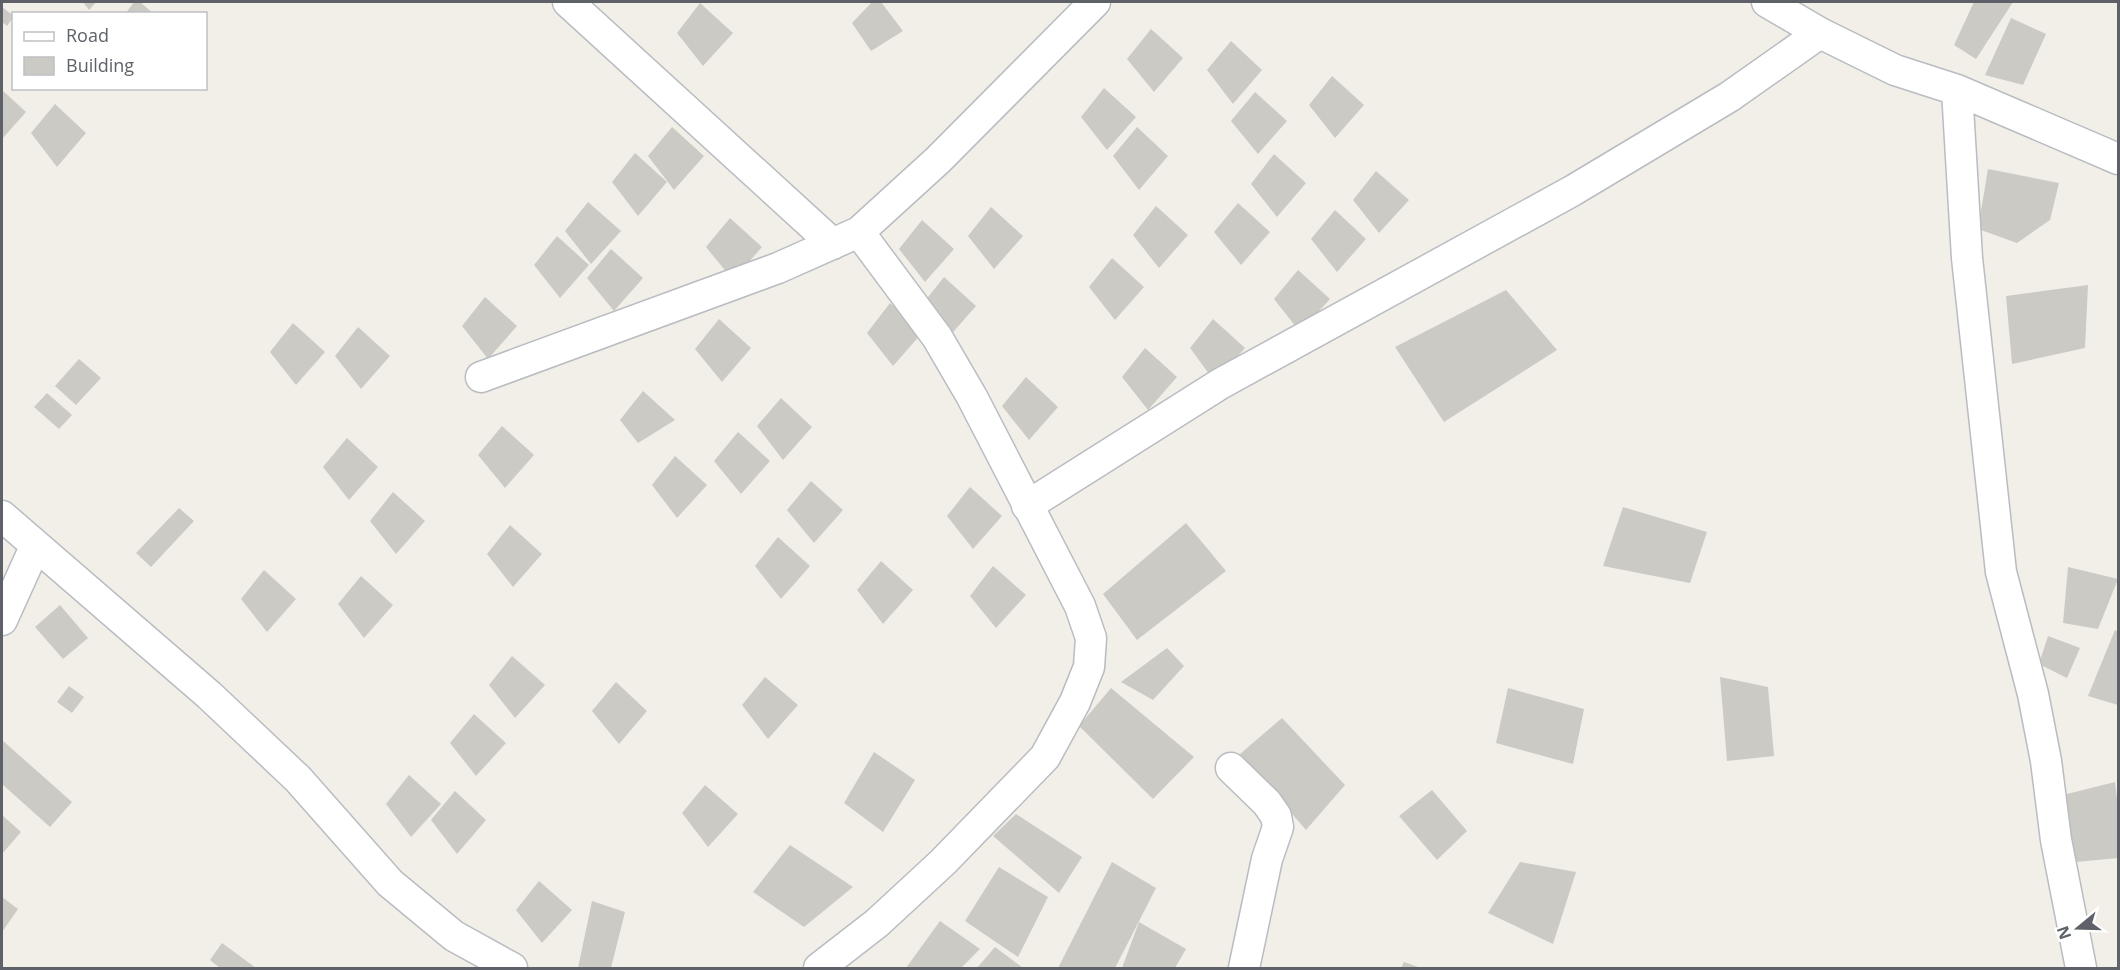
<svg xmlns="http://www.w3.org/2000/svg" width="2120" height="970" viewBox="0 0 2120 970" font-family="'Open Sans',sans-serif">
	<rect width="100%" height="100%" fill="#f1efe7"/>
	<path fill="#cccac4" d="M83,2H96L89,10Z
		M134,2H140L154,14H125Z
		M872,2H881L903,31L871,51L852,23Z
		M1974,2H2013L1976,59L1954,45Z
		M700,3L733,33L703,66L677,33Z
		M2,7L14,16L7,26L2,22Z
		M2011,18L2046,34L2023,85L1985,75Z
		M1151,29L1183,58L1154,92L1127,59Z
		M1231,41L1262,70L1233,104L1207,70Z
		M1332,76L1364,105L1335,138L1309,105Z
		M1104,88L1136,117L1107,150L1081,117Z
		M2,90L26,112L2,139Z
		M1255,92L1287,121L1258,154L1231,121Z
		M55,104L86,133L57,167L31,133Z
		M672,127L704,156L674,190L648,156Z
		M1137,127L1168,156L1139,190L1113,156Z
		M635,153L667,182L638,216L612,182Z
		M1274,154L1306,183L1277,217L1251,184Z
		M1988,169L2059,183L2050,220L2017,243L1978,229Z
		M1376,171L1409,200L1379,233L1353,200Z
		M588,202L621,231L591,264L565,231Z
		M1238,203L1270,232L1241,265L1214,232Z
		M1156,206L1188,235L1159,268L1133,235Z
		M991,207L1023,236L994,269L968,236Z
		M1335,210L1366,239L1337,272L1311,239Z
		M730,218L762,247L733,280L706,247Z
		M922,220L954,249L925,282L899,249Z
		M557,236L589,265L560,298L534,265Z
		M611,249L643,278L614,311L587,278Z
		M1112,258L1144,287L1115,320L1089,287Z
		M1298,270L1330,299L1300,332L1274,299Z
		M944,277L976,306L947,339L921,306Z
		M2088,285L2085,348L2012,364L2006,296Z
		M1506,290L1557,350L1444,422L1395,347Z
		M485,297L517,326L488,359L462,326Z
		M890,303L922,333L893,366L867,333Z
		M719,319L751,348L722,382L695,349Z
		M1213,319L1245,348L1215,382L1190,348Z
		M293,323L325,352L296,385L270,352Z
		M358,327L390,356L361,389L335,356Z
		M1145,348L1177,377L1148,410L1122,377Z
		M79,359L101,378L76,405L55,386Z
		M1026,377L1058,407L1029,440L1002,406Z
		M643,391L675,420L638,443L620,420Z
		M47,393L72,415L59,429L34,407Z
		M781,398L812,427L783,460L757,426Z
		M502,426L534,455L505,488L478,455Z
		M738,432L770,461L741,494L714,461Z
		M347,438L378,467L349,500L323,467Z
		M675,456L707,485L677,518L652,485Z
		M811,481L843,510L814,543L787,510Z
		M970,487L1002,516L973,549L947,516Z
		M393,492L425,521L396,554L370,521Z
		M1623,507L1707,532L1690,583L1603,566Z
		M179,508L194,521L151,567L136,553Z
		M1186,523L1226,571L1137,640L1103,594Z
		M510,525L542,554L513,587L487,554Z
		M778,537L810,566L781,599L755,566Z
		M881,561L913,590L883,624L857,590Z
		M993,566L1026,595L996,628L970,596Z
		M2068,567L2118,579L2098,629L2063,623Z
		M264,570L296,599L267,632L241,599Z
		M361,576L393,605L364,638L338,604Z
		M60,605L88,638L63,659L35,627Z
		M2115,630L2118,632V705L2088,696Z
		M2048,636L2080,648L2067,678L2039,664Z
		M1167,648L1184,666L1153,700L1121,682Z
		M512,656L545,685L515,718L489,685Z
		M765,677L798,705L768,739L742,705Z
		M1720,677L1768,687L1774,756L1727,761Z
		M616,682L647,711L619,744L592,711Z
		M69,686L84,697L72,713L57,702Z
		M1111,688L1194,757L1153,799L1079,726Z
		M1508,688L1584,709L1573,764L1496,743Z
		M474,714L506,743L476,776L450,743Z
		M1282,718L1345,785L1306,830L1240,754Z
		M2,740L72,802L50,827L2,784Z
		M874,752L915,780L883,832L844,803Z
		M409,775L441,804L411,837L386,804Z
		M2115,782L2118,807V858L2076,862L2063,795Z
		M705,785L738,814L708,847L682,813Z
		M1432,790L1467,831L1437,860L1399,816Z
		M455,791L486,820L457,854L431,820Z
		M1016,814L1082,857L1059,893L993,836Z
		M2,815L21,832L2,854Z
		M790,845L853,887L804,927L753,892Z
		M1112,862L1156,888L1115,968H1058Z
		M1520,862L1576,872L1553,944L1488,913Z
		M999,867L1048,897L1018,957L965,921Z
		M539,881L572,910L542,943L516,910Z
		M2,897L18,909L2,932Z
		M592,901L625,912L611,968H578Z
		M940,921L980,949L961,968H906Z
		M1139,922L1186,949L1175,968H1122Z
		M222,943L256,968H220L210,960Z
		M995,947L1023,968H977Z
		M1404,962L1421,968H1401Z"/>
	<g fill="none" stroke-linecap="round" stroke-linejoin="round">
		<defs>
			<path id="minor" d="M568,2L833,244
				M1767,2L1820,33L1895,70L1957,90L2118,159
				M1957,90L1967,258L2001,572L2033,694L2046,761L2056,840L2081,968
				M481,377L778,268L859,232L938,160L1095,2
				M1027,506L1220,384L1572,191L1729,97L1820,33
				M2,516L209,695L298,779L390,883L454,936L512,968
				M2,620L35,547
				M1231,768L1267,803L1276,816L1278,827L1267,859L1244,968
				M819,968L877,923L943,862L1045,757L1075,702L1089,667L1091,638L1080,606L972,397L937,337L859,232"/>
		</defs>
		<use href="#minor" stroke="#b9bcc1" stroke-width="33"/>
		<use href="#minor" stroke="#fff" stroke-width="30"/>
	</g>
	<rect width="2120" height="970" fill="none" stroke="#5e6268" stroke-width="6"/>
	<rect x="12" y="12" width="195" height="78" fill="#ffffff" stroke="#bfc0c3" stroke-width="1.5"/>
	<rect x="24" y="32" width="30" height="9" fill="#ffffff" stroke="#bfc0c3" stroke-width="1.5"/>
	<text x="66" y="42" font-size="18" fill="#5e6268">Road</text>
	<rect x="24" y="57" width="30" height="18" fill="#cccac4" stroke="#bfc0c3" stroke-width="1.5"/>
	<text x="66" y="72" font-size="18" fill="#5e6268">Building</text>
	<g transform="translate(2078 928) rotate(251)" stroke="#ffffff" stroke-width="4.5" paint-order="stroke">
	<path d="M0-4.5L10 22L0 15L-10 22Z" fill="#5e6268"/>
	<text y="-9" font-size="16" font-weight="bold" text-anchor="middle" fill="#5e6268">N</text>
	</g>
</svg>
